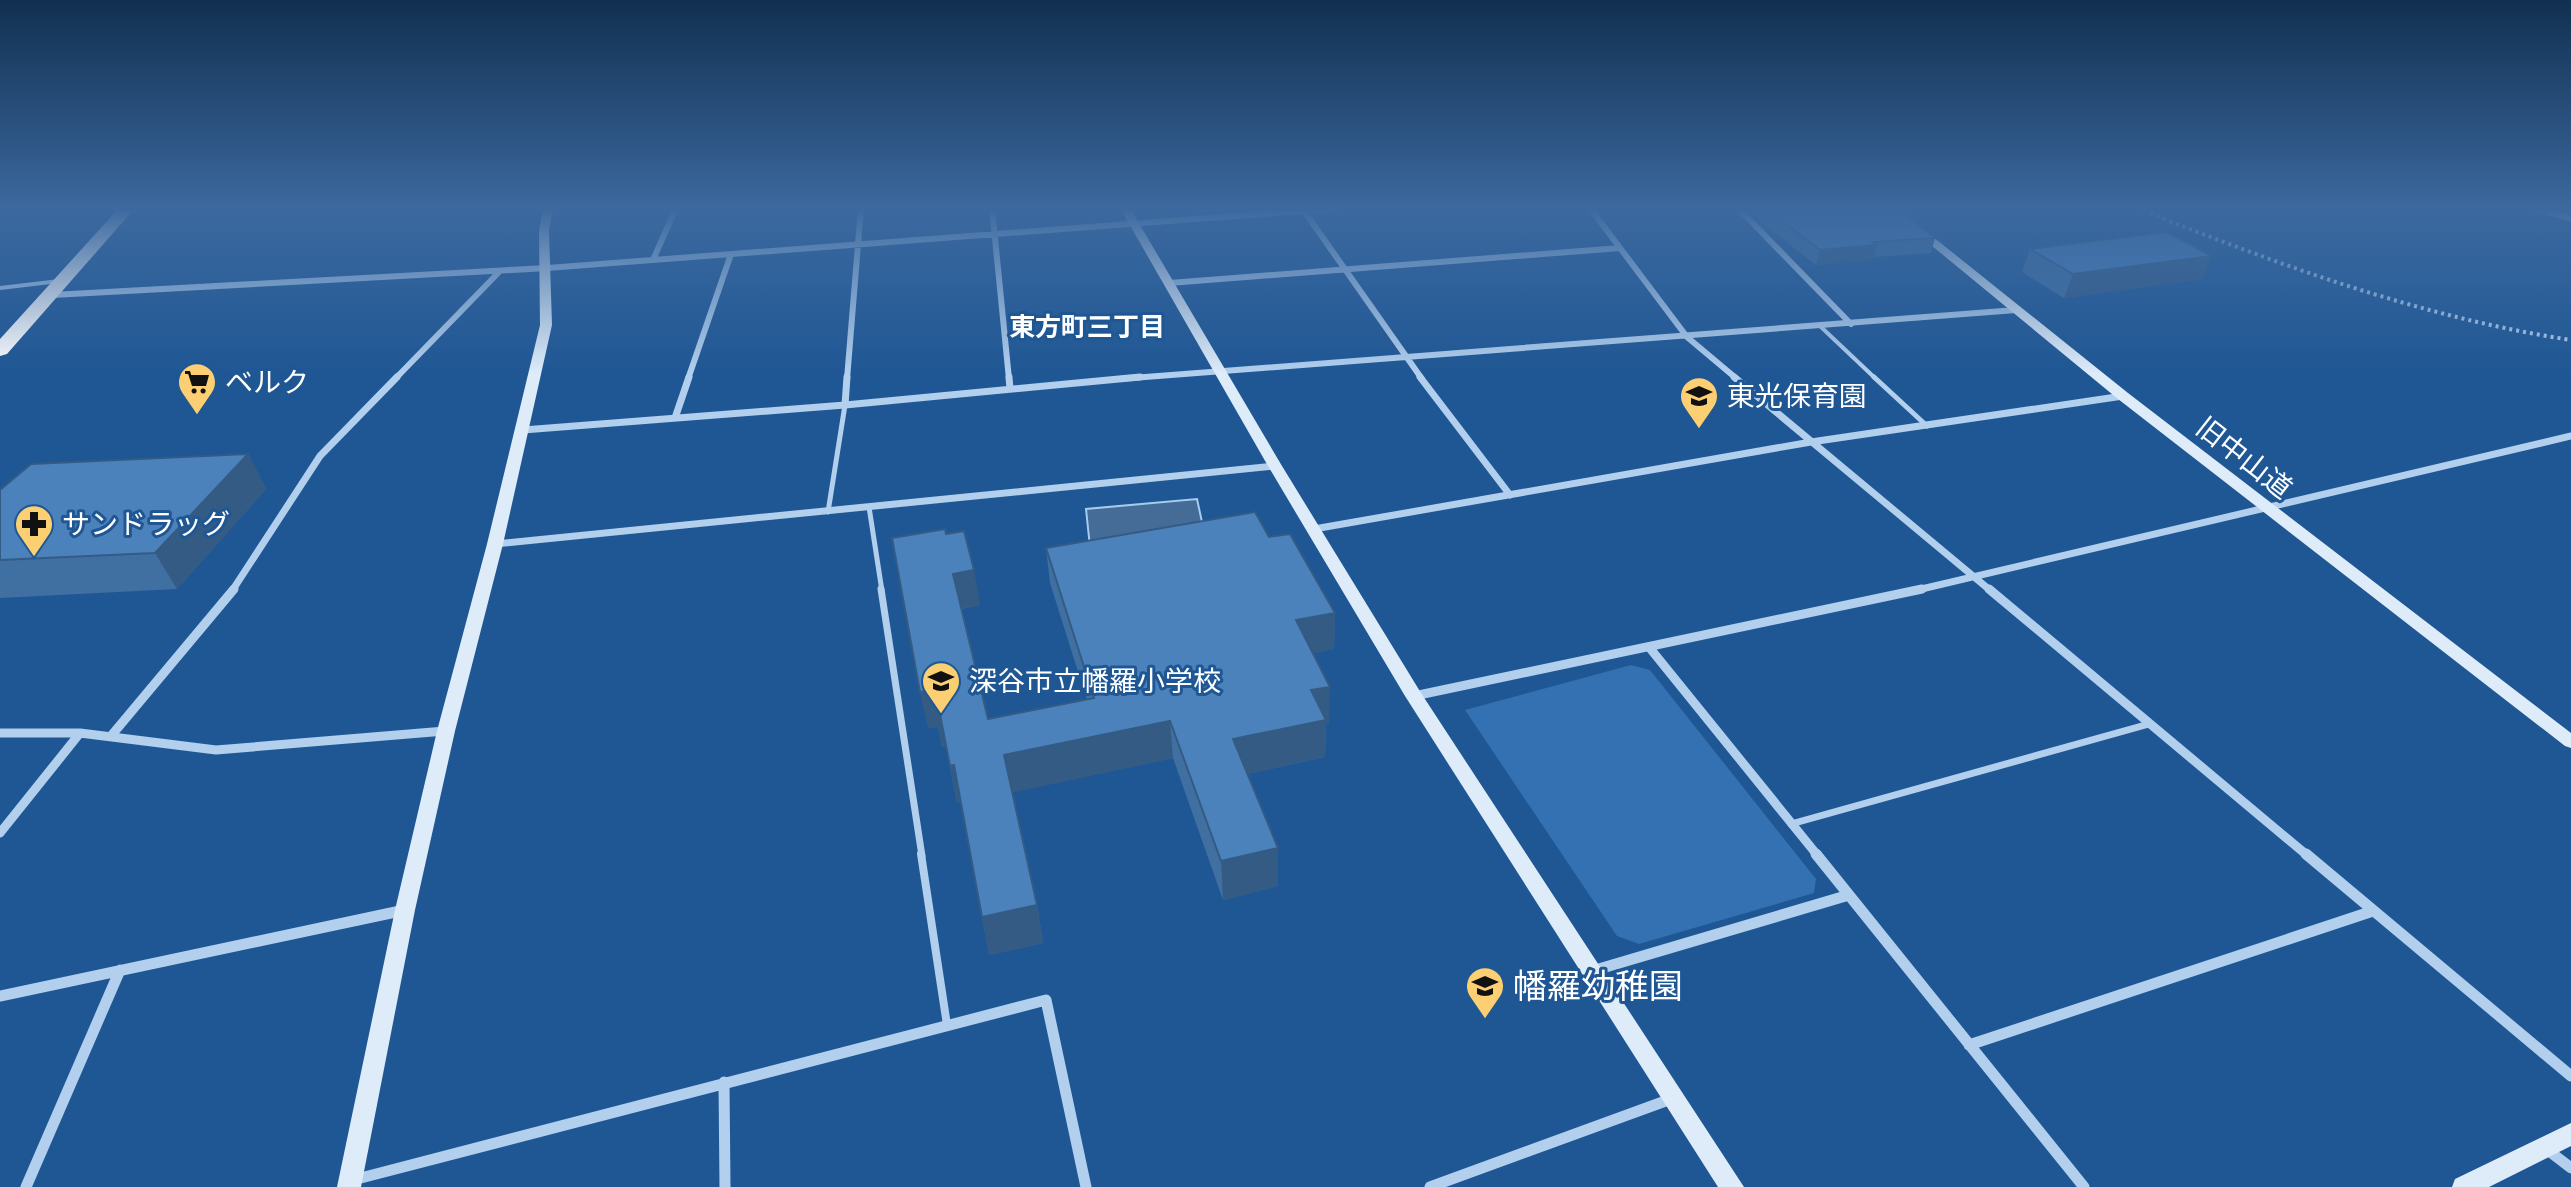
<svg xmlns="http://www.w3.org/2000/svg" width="2571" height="1187" viewBox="0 0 2571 1187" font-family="'DM Sans','Noto Sans JP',sans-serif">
	<rect width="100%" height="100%" fill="#1f5794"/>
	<path fill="#3371b2" d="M1631,665L1650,670L1816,879L1814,893L1639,944L1617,936L1465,710Z"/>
	<path fill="#446c97" stroke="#a5cbf0" stroke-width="2" d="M1197,499L1205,536L1090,547L1086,509Z"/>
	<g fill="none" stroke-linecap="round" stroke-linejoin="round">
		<path stroke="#b2cfee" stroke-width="4" stroke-dasharray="3 4" stroke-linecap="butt" d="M2137,208C2279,265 2420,317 2571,340"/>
		<path stroke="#b2cfee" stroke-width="4" d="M0,288L59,281
			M1820,326L1876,379"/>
		<path stroke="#b2cfee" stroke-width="5" d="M1874,377L1927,426
			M869,507L882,591
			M828,512L845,405"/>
		<path stroke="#b2cfee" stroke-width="7" d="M881,589L922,856
			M1791,824L2149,724"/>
		<path stroke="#b2cfee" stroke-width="8" d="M921,854L947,1025"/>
		<path stroke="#b2cfee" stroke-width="6" d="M992,208L1009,379
			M1302,208L1422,379
			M1590,208L1687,337L1737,379
			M1738,208L1851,324
			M2531,208L2571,218
			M653,260L676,208
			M1169,283L1620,248
			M52,295L547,268L1340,208
			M395,379L500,271
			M688,379L731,254
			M847,379L861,208
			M1119,379L2016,310"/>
		<path stroke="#b2cfee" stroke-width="7" d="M1009,377L1010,389
			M1420,377L1510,495
			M1734,377L1991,591
			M845,405L847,377
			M675,418L689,377
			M523,430L845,405L1140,377
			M1314,529L1811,442L2123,396
			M495,544L1275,466
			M232,591L320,456L397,377
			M1913,591L2571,436"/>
		<path stroke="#b2cfee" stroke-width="9" d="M1989,589L2308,856
			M1649,647L1818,856
			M1414,696L1922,589
			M0,733H80
			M111,736L234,589
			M0,833L80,733L216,750L445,731"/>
		<path stroke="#b2cfee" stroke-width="11" d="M1816,854L2084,1187
			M2306,854L2571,1076
			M1592,971L1849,895
			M0,996L405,910
			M1969,1045L2373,911
			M724,1082L725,1187
			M2545,1148L2571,1168
			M353,1180L1046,1000L1086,1187
			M26,1187L120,970
			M1430,1187L1671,1099"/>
		<path fill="#deecfa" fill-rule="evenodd" d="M543,208H553L549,231L552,325L503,544L455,731L415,910L361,1187H337L395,910L437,731L487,544L540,325L539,231Z
			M1120,208H1130L1282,466L1421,693L1744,1187H1718L1405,696L1268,466Z
			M1886,208H1897L2128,393L2571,733V748L2565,746L2118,399Z
			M2571,1123V1146L2489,1187H2452L2455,1179Z"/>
		<path fill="#fff" fill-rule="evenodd" d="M119,208H135L7,354L0,356V339Z"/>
	</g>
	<path fill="#4070a2" d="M1758,208H1897L1935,238L1931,253L1874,257L1873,260L1816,265L1756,218Z
		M2030,249L2203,279L2064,298L2022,272Z
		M248,454L266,489L177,589L0,598V490Z
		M946,534L980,605L961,609L988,719L1087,700L1050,583L1046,548L1269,537L1335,613L1334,649L1313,653L1329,724H1326L1325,757L1247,774L1278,848V886L1223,900L1173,758L1012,792L1037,905L1043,943L989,955L961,802L957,803L946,746L942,747L938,727L928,728Z"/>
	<path fill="#345b84" d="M1877,245L1873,260L1816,265L1820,250Z
		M2212,256L2203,279L2064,298L2073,274Z
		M248,454L266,489L177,589L155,553Z
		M974,570L980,605L959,609L953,574Z
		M1335,613L1334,649L1296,657V620Z
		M1330,687L1329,724H1326L1325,757L1234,777L1233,739L1311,690Z
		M931,690L939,709L947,746L942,747L938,727L928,728L920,692Z
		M1170,721L1173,758L1010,793L1004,755Z
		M954,765L962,802L957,803L950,766Z
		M1278,848V886L1223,900L1221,861Z
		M1037,905L1043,943L989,955L982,917Z"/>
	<path fill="#4b82bc" stroke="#345b84" stroke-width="2" d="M1765,208H1897L1935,238L1873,242L1877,245L1820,250Z
		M2166,232L2212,256L2073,274L2030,249Z
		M248,454L155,553L0,560V490L31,464Z
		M1255,512L1269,537L1290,534L1335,613L1296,620L1330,687L1311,690L1326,720L1233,739L1278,848L1221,861L1170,721L1004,755L1037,905L982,917L954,765L950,766L939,709L935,710L931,690L920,692L892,538L945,529L946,534L964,531L974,570L953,574L988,719L1094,698L1046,548Z"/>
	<linearGradient id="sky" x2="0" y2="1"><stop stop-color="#113051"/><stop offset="0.56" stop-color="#3c699f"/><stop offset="1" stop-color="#3c699f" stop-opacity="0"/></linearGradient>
	<rect width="2571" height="374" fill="url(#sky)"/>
	<defs>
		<symbol id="supermarket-pin" viewBox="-11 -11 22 30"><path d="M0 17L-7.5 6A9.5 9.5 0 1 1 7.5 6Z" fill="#fccf72" stroke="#1f5794"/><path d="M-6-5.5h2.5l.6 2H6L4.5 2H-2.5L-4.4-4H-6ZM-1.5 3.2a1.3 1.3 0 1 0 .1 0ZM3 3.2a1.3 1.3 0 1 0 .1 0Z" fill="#111"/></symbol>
		<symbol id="school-pin" viewBox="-11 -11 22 30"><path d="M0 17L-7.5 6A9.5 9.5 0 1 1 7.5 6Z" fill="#fccf72" stroke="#1f5794"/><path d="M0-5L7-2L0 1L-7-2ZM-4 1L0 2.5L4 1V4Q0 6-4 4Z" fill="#111"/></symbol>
		<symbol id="pharmacy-pin" viewBox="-11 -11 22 30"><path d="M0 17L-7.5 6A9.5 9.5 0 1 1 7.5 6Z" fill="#fccf72" stroke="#1f5794"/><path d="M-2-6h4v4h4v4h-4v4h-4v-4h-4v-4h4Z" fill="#111"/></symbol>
	</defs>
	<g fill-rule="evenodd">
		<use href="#supermarket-pin" x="175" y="360" width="44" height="60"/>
		<use href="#school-pin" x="1677" y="374" width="44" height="60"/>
		<use href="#pharmacy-pin" x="12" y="502" width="44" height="60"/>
		<use href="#school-pin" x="919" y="659" width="44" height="60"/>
		<use href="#school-pin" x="1463" y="964" width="44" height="60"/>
	</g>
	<g text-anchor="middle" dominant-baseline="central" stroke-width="6" stroke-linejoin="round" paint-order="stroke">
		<g font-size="26" font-weight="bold" fill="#fff" stroke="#1f5794">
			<text x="1087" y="327">東方町三丁目</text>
		</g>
		<g font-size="28" fill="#fff" stroke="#1f5794" text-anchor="start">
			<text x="225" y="382">ベルク</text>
			<text x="1727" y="396">東光保育園</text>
			<text x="62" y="524">サンドラッグ</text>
			<text x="969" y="681">深谷市立幡羅小学校</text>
		</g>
		<g font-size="28" fill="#fff" stroke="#1f5794">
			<text transform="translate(2244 458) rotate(38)">旧中山道</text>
		</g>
		<g font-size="34" fill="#fff" stroke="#1f5794" text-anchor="start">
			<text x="1513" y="986">幡羅幼稚園</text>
		</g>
	</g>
</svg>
